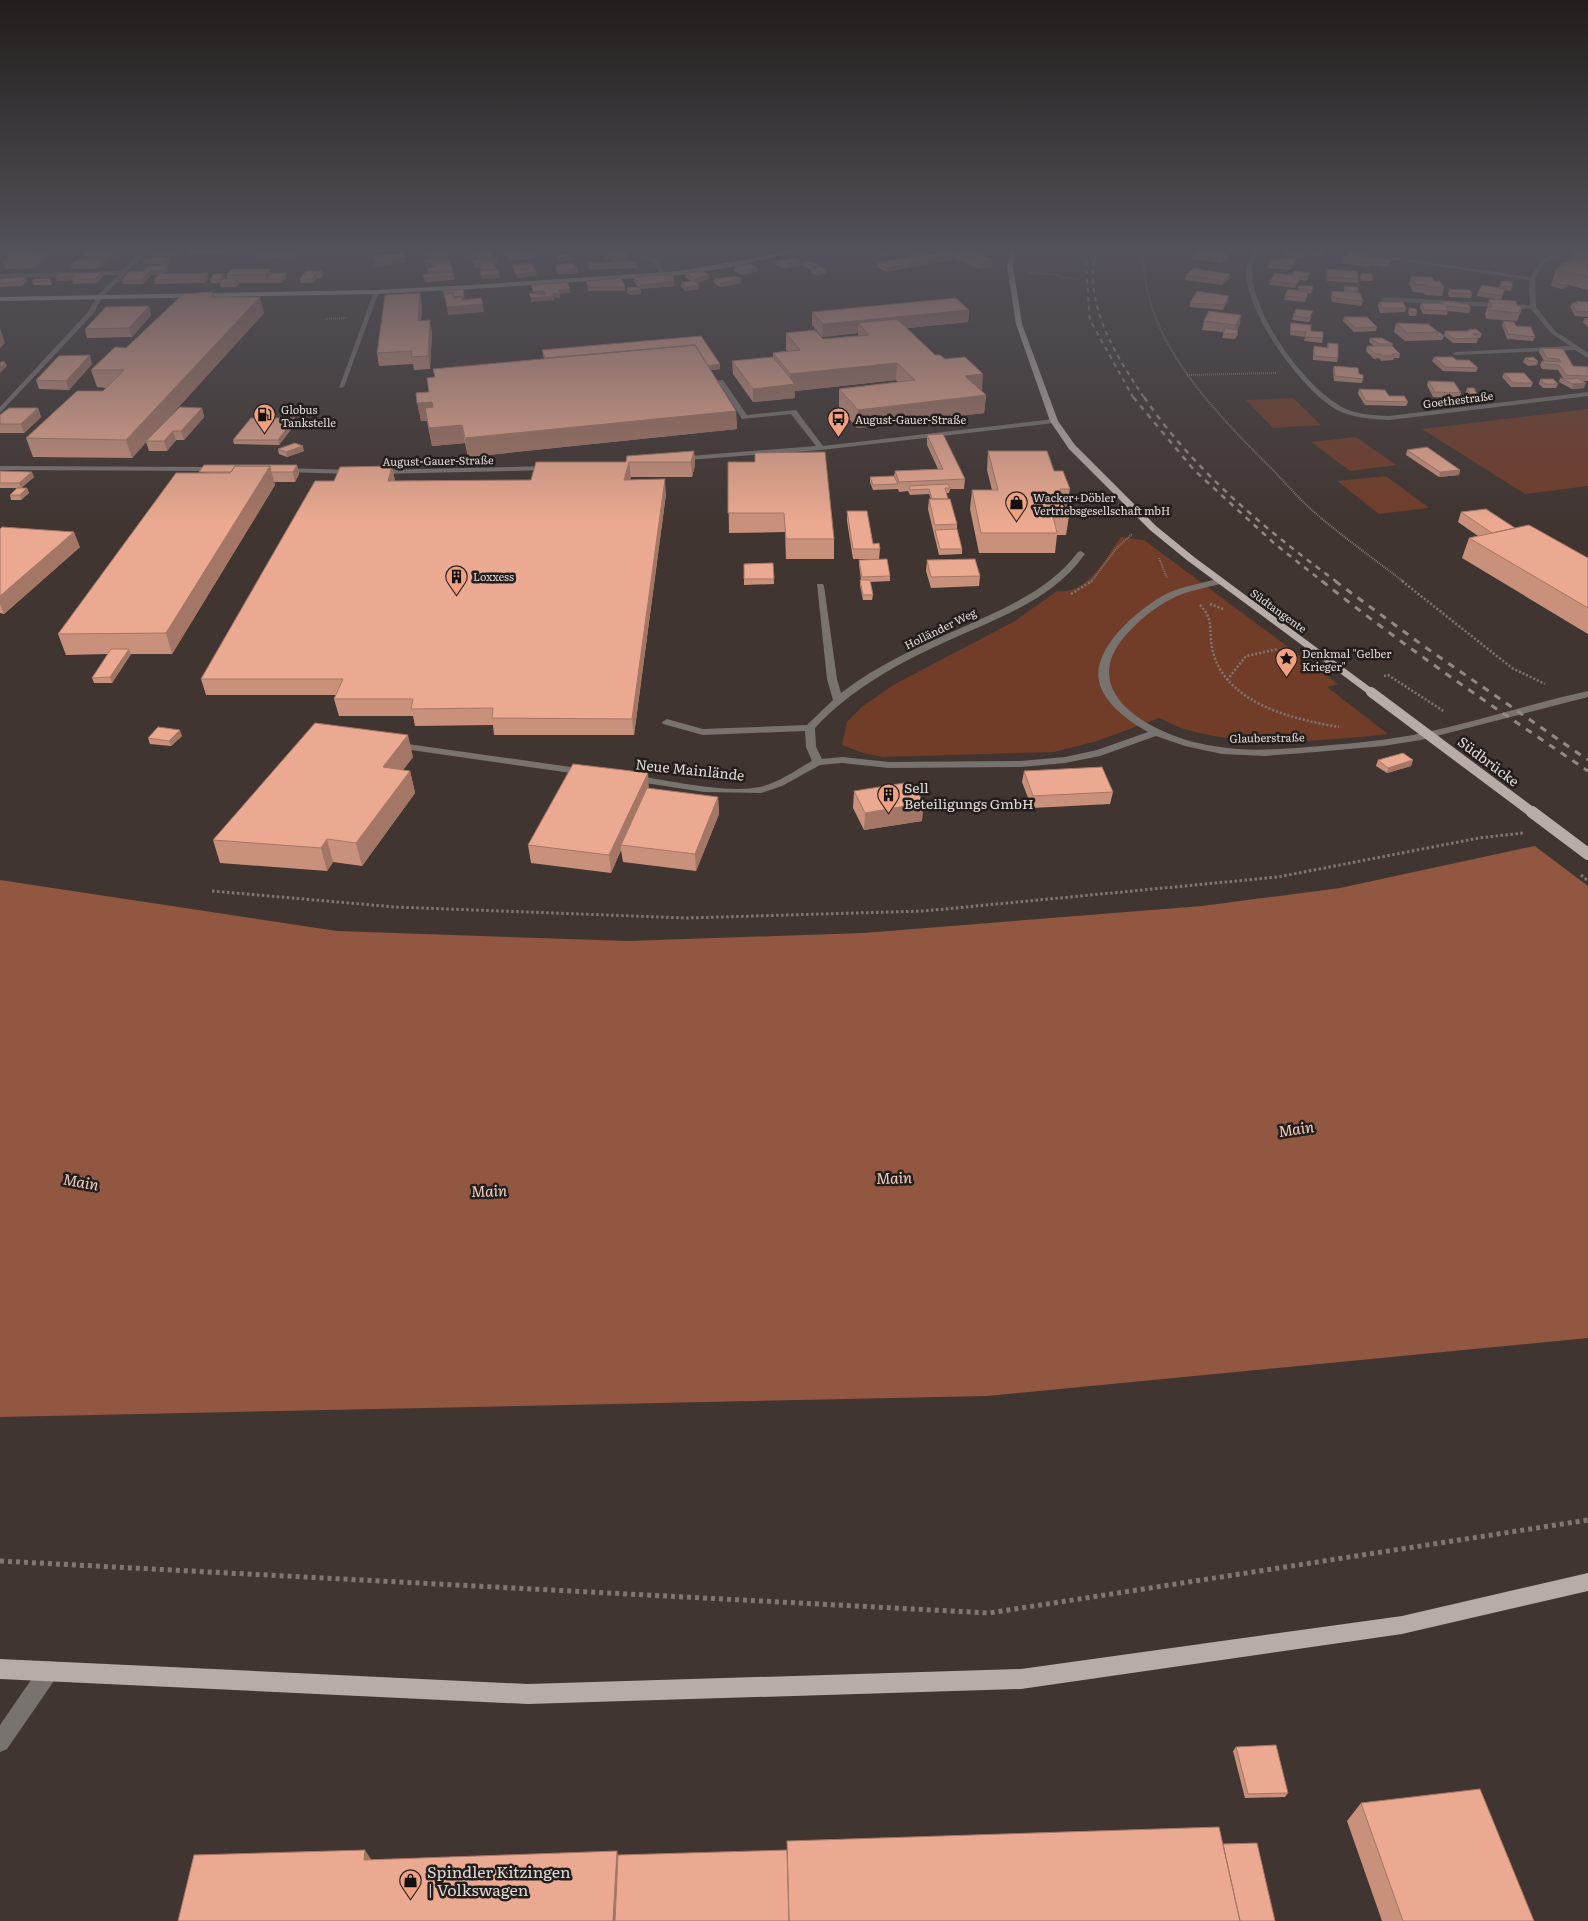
<svg xmlns="http://www.w3.org/2000/svg" width="1588" height="1921" viewBox="0 0 1588 1921" font-family="Literata,serif">
	<rect width="100%" height="100%" fill="#403531"/>
	<path fill="#713d29" d="M1293,398L1321,425L1273,428L1246,400Z
		M1588,409V486L1525,494L1422,429Z
		M1356,437L1396,465L1350,471L1311,442Z
		M1386,476L1429,508L1379,514L1337,481Z
		M1121,537L1144,540L1338,684L1327,687L1388,734C1322,741 1252,748 1188,730C1178,728 1169,722 1159,718L1097,741L1054,752L883,757L863,753L842,745L847,722L863,706L895,684L1015,621L1057,591C1088,595 1105,558 1121,537Z"/>
	<path fill="#915741" d="M1588,836V1338L987,1396L0,1417V880L337,931L628,941L863,933L1202,906L1340,888L1530,847Z"/>
	<path fill="#403531" d="M1588,834V886L1532,844Z"/>
	<g fill="none" stroke-linecap="round" stroke-linejoin="round">
		<path stroke="#807673" stroke-width="2" stroke-dasharray="1 1" stroke-linecap="butt" d="M1144,252C1140,335 1211,408 1266,463C1282,479 1297,497 1314,512C1343,537 1374,559 1404,582
			M1029,273L1054,274L1063,278L1080,279
			M325,319L347,318
			M1187,375L1277,373
			M1159,558L1167,578
			M1091,582L1116,549L1132,534"/>
		<path stroke="#807673" stroke-width="2.5" stroke-dasharray="2 2" stroke-linecap="butt" d="M1402,581L1512,668L1545,684
			M1071,594L1092,581
			M1210,604L1223,609
			M1200,605C1215,619 1208,634 1213,652C1227,704 1292,719 1339,727
			M1384,676L1388,675L1445,712
			M1227,680L1246,656L1278,649"/>
		<path stroke="#807673" stroke-width="3" stroke-dasharray="2.5 2.5" stroke-linecap="butt" d="M212,891L395,907L686,918L924,911L1278,877L1479,838L1523,833"/>
		<path stroke="#807673" stroke-width="5" stroke-dasharray="4 4" stroke-linecap="butt" d="M0,1561L989,1613L1588,1520"/>
		<path fill="#797370" fill-rule="evenodd" d="M141,252H147L102,298L93,314L0,413V407L88,312L97,296L118,275L0,278V274L121,271Z
			M636,252C649,251 663,263 665,275H661L653,262Z
			M1252,252H1258C1256,258 1252,264 1252,270C1252,315 1303,384 1340,406C1355,415 1373,415 1389,416L1588,392V396L1389,420C1372,419 1353,418 1337,410C1301,390 1245,312 1246,270C1247,264 1250,258 1252,252Z
			M1346,252H1358L1530,277C1538,264 1547,252 1565,252L1544,263L1535,279L1536,307L1555,331L1588,353V358L1575,350L1454,355L1453,354L1456,352L1570,346L1551,333L1531,309L1383,301L1380,299L1383,297L1530,305L1529,280Z
			M374,291L379,292L344,387L339,388Z
			M719,380H723L747,415L796,410L823,446L1054,419L1058,421L1054,423L821,450L674,461L673,459L677,457L816,446L791,414L742,419L718,381Z
			M0,466L217,467L221,469L217,471L0,470Z
			M550,466H553V470L377,474L373,472L377,470Z
			M279,468L355,470L359,472L355,474L282,472L278,470Z
			M1081,551L1085,554C1052,601 995,619 945,642C897,664 851,689 815,728L816,747L822,759L842,757L889,762L1021,761L1065,757L1097,750L1148,732C1130,722 1103,703 1099,681C1092,647 1140,608 1166,594C1183,586 1203,583 1221,578L1224,579V583C1207,588 1189,590 1173,598C1155,607 1139,620 1126,635C1083,683 1130,720 1175,736C1195,744 1217,747 1238,749C1266,751 1294,748 1321,746C1355,743 1389,740 1423,733C1478,721 1533,703 1588,691V697L1421,740L1383,746L1316,752L1264,756L1222,754L1185,746L1156,736L1100,756L1065,763L1021,767L889,768L842,763L820,765L782,786L761,793L704,792L632,781L627,778L632,775C667,780 726,794 760,787C778,783 796,770 812,761L806,747L805,731L703,735L663,724L662,722L667,719L703,729L807,725L833,700L827,679L817,584H823L824,586L837,679L841,693C877,665 920,646 961,628C1004,608 1049,591 1078,552Z
			M394,742L585,769L590,772L585,775L390,747L389,745L390,743Z
			M49,1661L56,1664L59,1671L56,1678L7,1749L0,1752V1725L42,1664Z"/>
		<path fill="#b8aca8" fill-rule="evenodd" d="M786,252H795L731,267L680,275L472,289L376,294L0,301V297L376,290L472,285L680,271Z
			M1010,252H1016L1013,266L1022,324L1058,421L1075,445L1156,526L1194,557L1374,690V694H1368L1188,561L1150,530L1069,449L1050,421L1016,324L1007,266Z
			M1588,1573V1591L1402,1634L1021,1689L528,1704L0,1679V1659L528,1684L1021,1669L1402,1616Z"/>
		<path stroke="#928885" stroke-width="2" stroke-dasharray="4.5 4.5" stroke-linecap="butt" d="M1085,252L1090,320L1134,399
			M1095,252C1084,306 1116,356 1145,399"/>
		<path stroke="#928885" stroke-width="2.5" stroke-dasharray="5.5 5.5" stroke-linecap="butt" d="M1133,397L1194,470L1275,544L1323,582
			M1144,397C1194,471 1266,530 1337,582"/>
		<path stroke="#928885" stroke-width="3" stroke-dasharray="7 7" stroke-linecap="butt" d="M1322,581C1407,649 1498,710 1588,771
			M1335,581L1425,647L1588,760"/>
		<path stroke="#807673" stroke-width="3" stroke-dasharray="2.5 2.5" stroke-linecap="butt" d="M1581,875L1588,881"/>
		<path stroke="#b8aca8" stroke-width="10" d="M1371,692L1533,813"/>
		<path stroke="#b8aca8" stroke-width="12" d="M1532,812L1588,854"/>
	</g>
	<path fill="#c9917c" d="M65,252H116V254L101,268L72,269L71,265L86,252Z
		M152,252H179L175,256H153Z
		M187,252H227L225,254L188,255Z
		M422,252L453,270L454,280L425,282L423,274H428L427,268H433V266L425,267L424,260L430,259V258H424Z
		M469,252L494,255L492,256L497,261V265H494L500,278L482,279L480,271H481V268H474L472,260H478V258L471,259Z
		M596,252H627L629,261L636,264L637,268L590,270L588,267V263L612,262V259H604V254H597Z
		M867,252H906L883,257Z
		M908,252H927V254L942,252H978H977L992,267L980,269L954,258V259L886,272L877,267V263L917,256L908,253Z
		M1283,252H1309L1301,258L1282,255Z
		M1311,252H1326L1325,254L1321,257L1310,255Z
		M1574,252H1588V290L1568,285L1567,287L1562,289L1551,286L1552,282L1554,281H1552L1556,269L1559,268L1560,264L1565,262L1566,259L1572,256Z
		M1349,253L1390,264L1386,267L1371,265L1368,267L1342,263L1343,259Z
		M48,254L33,268L5,269L3,261Z
		M1228,254L1227,258L1221,263L1192,259L1193,255Z
		M558,255L572,260L561,262L558,259Z
		M145,258L170,261L166,266H160V264H144L143,260Z
		M1296,259L1295,263L1290,270L1267,268L1268,264Z
		M775,261H801V265L784,268L776,265Z
		M803,262L819,267L826,269V273L816,275L811,273V270L803,266Z
		M555,265L578,273L560,275L555,269Z
		M734,267L758,268V271L741,275L734,271Z
		M1327,269L1359,279L1358,283L1327,281L1326,273Z
		M168,270L165,274L209,277L204,283L155,284L154,280L159,274L151,275L143,284H123L122,280Z
		M322,271L323,275L321,278H317L313,283H301L300,279Z
		M102,272L103,276L97,283L73,284L72,280L57,281L56,277Z
		M271,273L287,277L282,283H239L235,287H221L220,283H211L210,279L225,277L222,281L227,279L226,275Z
		M685,273L709,275V279L697,283L699,285V289L685,291L681,286V282L691,281L685,277Z
		M1361,273L1373,277L1372,281H1361L1360,277Z
		M1230,274V278L1222,285L1185,280L1186,275Z
		M1292,275L1309,277L1306,281L1300,280L1295,288L1269,285L1270,281Z
		M1411,276L1434,281L1444,288L1442,296L1425,295L1424,293L1413,292L1409,284Z
		M26,277L27,281L22,286L0,287V279Z
		M634,277L674,279V286L640,289L641,294L630,295L627,292V288L638,287L634,281Z
		M50,278L52,285H34L32,281Z
		M741,278V283L733,284V285L720,287L714,283V279Z
		M586,281L625,287V291H588Z
		M1501,281L1512,287L1511,291L1504,290L1501,300L1477,296L1478,292L1499,288Z
		M1299,286H1313L1311,294L1308,293L1305,302L1284,300L1285,296L1298,290Z
		M1344,286L1358,291V293L1363,301L1361,306L1332,302L1331,296L1332,291L1344,292Z
		M1449,289L1472,294L1471,298L1449,297L1448,293Z
		M213,292L214,297L264,313L156,432L202,408L204,417L184,440H176L167,451H149L146,442L132,458L33,457L26,438L103,391L106,388L97,387L91,370Z
		M420,293L422,306L421,320L432,332L430,369L414,370L413,364L379,366L377,353Z
		M1489,299L1517,305L1522,309L1517,321L1486,319L1485,315Z
		M1228,300L1223,310L1190,307V303Z
		M1443,301L1471,309L1469,313L1448,311L1447,315L1423,314L1420,307L1421,303L1442,304Z
		M1576,301L1588,302V317L1575,316L1570,307L1572,303H1575Z
		M1379,302L1406,308L1405,312L1380,313L1378,306Z
		M149,306L151,315L132,337L87,338L85,329Z
		M1409,308L1417,312L1416,316H1410L1408,313Z
		M969,310L968,322L907,328L935,355L982,391L986,395L984,413L857,428L839,407V389L898,382L896,380L795,391V398L753,402L733,374L732,361L773,357V353L787,351L786,350V333L823,339L858,336V333L822,337L812,325V312Z
		M1293,316H1312L1309,322L1292,320Z
		M1344,317L1377,327L1376,331L1354,332L1343,321Z
		M1585,318H1588V328L1583,322Z
		M1204,321L1240,324L1237,330L1238,334L1235,339L1222,338L1224,332L1202,330Z
		M1503,321L1535,337L1533,341L1507,339L1502,325Z
		M1291,323L1311,331L1323,338L1322,343L1304,341L1305,337L1290,335Z
		M1396,323L1428,324L1444,336L1442,340L1405,341L1394,332Z
		M1468,330L1482,334L1480,338H1478L1477,343H1453L1444,336L1445,331H1467Z
		M1370,338L1393,344L1392,346L1400,354L1399,358H1394L1393,360L1381,361L1379,358L1374,359L1366,351L1367,346H1374L1369,342Z
		M1328,343L1338,358L1337,362L1313,360V351L1314,346L1327,348Z
		M1541,348L1573,366L1588,367V381H1581L1584,388L1572,389L1559,382L1560,378H1563L1558,370L1542,369L1540,365L1542,361H1544L1539,352Z
		M542,350L720,369L710,370L736,411L737,429L468,457L465,443L432,446L427,421H421L416,393L429,392L427,378L544,359Z
		M1434,357L1456,360L1478,368L1476,372L1443,371L1432,361Z
		M1525,358L1538,361L1537,365L1528,366L1523,362Z
		M92,364L69,390L39,389L36,380Z
		M1334,366L1359,374L1363,379L1362,383L1334,381L1333,370Z
		M1504,373L1533,383L1531,387H1511L1502,377Z
		M1540,379L1558,384L1556,388H1543L1539,384Z
		M1428,381L1461,393L1459,398L1433,397L1427,385Z
		M1467,388L1477,394L1476,398H1469L1466,392Z
		M1359,389L1389,396L1408,402L1406,406L1365,405L1358,394Z
		M38,408L41,417L24,433H0V415Z
		M295,418L296,423L279,445L234,444L233,440Z
		M927,435L965,479L964,489H950L949,493H946L957,524V529L962,549V554L939,555L928,509L929,499H931L929,494L910,495L908,491L899,492L898,489L873,490L870,482V477L894,476L895,471L938,469L927,445Z
		M278,449L304,451L287,457L279,454Z
		M1407,450L1460,470L1459,475L1439,477L1406,455Z
		M694,451L695,465L692,477H631L630,480L666,494L634,735H494L493,725L415,726L413,716H339L334,699L336,695H206L201,679L334,481L392,466L395,481L531,480L626,462Z
		M988,451L1054,471L1070,489L1066,509L1069,516L1066,535H1057L1055,553H979L970,509L972,490H992L987,470Z
		M728,462L834,539V559H786L785,532L729,533Z
		M297,465L299,474L295,482H274L275,485L172,654H131L112,683H94L92,678L108,654L66,655L58,634L199,473Z
		M0,471L34,477L21,488H27L29,493L21,500H11L10,495L17,488H0Z
		M847,511L873,544L880,549L879,559H853L847,521Z
		M1461,512L1515,528L1588,558V634L1462,558L1469,538L1478,536L1458,522Z
		M0,529L80,547L4,614L0,613Z
		M859,560L890,576V581L870,582L873,595L872,600H863L860,585L861,580L859,565Z
		M927,560L980,576L979,586L931,588L926,571Z
		M773,563L774,584L744,585V564Z
		M182,736L171,746L150,744L148,738Z
		M413,757L403,770L410,771L415,793L362,866L333,862L327,871L220,863L213,840Z
		M1378,760H1413L1411,766L1387,773L1376,766Z
		M1024,771L1113,792L1110,804L1032,808L1022,782Z
		M854,791L922,821L864,830L853,808Z
		M718,797L719,814L696,871L623,862L621,850L611,873L531,863L528,845Z
		M1236,1747L1288,1793L1285,1797L1245,1798L1233,1751Z
		M1361,1803L1534,1921H1382L1347,1821Z"/>
	<path fill="#a47665" d="M39,252H47L48,254L33,268L31,260Z
		M114,252H116V254L101,268L99,265Z
		M174,252H179L175,256Z
		M254,252H298V257L256,259Z
		M489,252H494V255L489,256Z
		M883,252H904L883,257Z
		M927,252L926,255L919,257V253Z
		M1305,252H1309L1301,258L1302,254Z
		M1324,252H1326L1325,254L1321,257L1322,253Z
		M423,254H429L430,258H424Z
		M477,254L478,258L471,259L470,255Z
		M535,254L536,258L507,261V257Z
		M1228,254L1227,258L1221,263L1222,259Z
		M954,255V259L886,272V268Z
		M572,256V260L561,262L560,258Z
		M169,257L170,261L166,266L165,262Z
		M406,258V262L375,267L374,263Z
		M1296,259L1295,263L1290,270L1291,266Z
		M993,260L992,267L980,269V261Z
		M1391,260L1390,264L1386,267L1387,264Z
		M491,261H497V265H492Z
		M801,261V265L784,268V265Z
		M432,262L433,266L425,267V263Z
		M474,264H483V268H474Z
		M819,265V269L812,270L813,266Z
		M167,266L168,270L165,274L151,275L143,284L142,280L150,271Z
		M758,268V271L741,275V271Z
		M271,269L272,277L266,279L265,275Z
		M578,269V273L560,275L559,271Z
		M826,269V273L816,275V271Z
		M322,271L323,275L321,278L320,274Z
		M102,272L103,276L97,283L95,279Z
		M536,272L537,276L517,278L516,274Z
		M208,273L209,277L204,283L203,279Z
		M224,273L225,277L221,283L220,279Z
		M286,273L287,277L282,283L281,279Z
		M316,274L317,278L313,283L312,279Z
		M499,274L500,278L482,279L481,275Z
		M1230,274V278L1222,285L1223,281Z
		M75,275L72,280L57,281L56,277Z
		M709,275V279L694,284V279Z
		M1301,276L1300,280L1295,288L1296,284Z
		M26,277L27,281L22,286L21,282Z
		M741,278V283L733,284V285L720,287V283Z
		M238,279L239,283L235,287L234,283Z
		M674,279V286L640,289V285Z
		M1569,283L1567,287L1562,289L1563,285Z
		M699,285V289L685,291V287Z
		M570,289V293L560,294V298H554V300L531,302V298L553,294L558,290Z
		M641,290V294L630,295L629,291Z
		M544,291L545,295L533,296V292Z
		M420,293L422,306L420,333L418,321Z
		M464,296L465,300L445,297Z
		M1229,296L1228,300L1223,310L1224,305Z
		M260,297L264,313L132,458L126,440Z
		M483,304L484,312L448,315L447,307Z
		M149,306L151,315L132,337L129,328Z
		M969,310L968,322L867,332L858,323V333L822,337L823,324Z
		M1241,315L1240,324L1235,334L1236,325Z
		M430,320L432,332L430,369L428,356Z
		M0,328L5,343L0,348Z
		M90,355L92,364L69,390L66,381Z
		M5,362L7,366L2,371L1,367Z
		M897,363L896,380L795,391V398L753,402V389L790,385V374Z
		M720,364V369L701,371V366Z
		M0,365L2,371L0,373Z
		M983,374L982,391L965,376Z
		M1586,383L1584,388L1572,389L1573,384Z
		M986,395L984,413L857,428L858,410Z
		M432,402L435,420L421,421L417,403Z
		M38,408L41,417L24,433L21,424Z
		M202,408L204,417L184,440L181,431Z
		M736,411L737,429L468,457L465,438Z
		M295,418L296,423L279,445L278,440Z
		M462,425L465,443L432,446L429,428Z
		M173,431L176,440L167,451L164,441Z
		M303,446L304,451L287,457L286,452Z
		M694,451L695,465L692,477L691,462Z
		M629,462L631,477L625,495L624,480Z
		M297,465L299,474L295,482L293,472Z
		M270,466L275,485L172,654L166,633Z
		M392,466L395,481H388Z
		M1460,470L1459,475L1439,477L1440,472Z
		M32,472L34,477L21,488L19,483Z
		M665,479L666,494L634,735L632,719Z
		M27,488L29,493L21,500L20,495Z
		M74,532L80,547L4,614L0,604V596Z
		M129,649L131,654L112,683L110,677Z
		M180,730L182,736L171,746L169,741Z
		M408,735L413,757L388,789L383,767Z
		M1413,760L1411,766L1387,773L1388,768Z
		M410,771L415,793L362,866L356,843Z
		M648,773L649,790L621,845V850L611,873L609,855Z
		M718,797L719,814L696,871L695,854Z
		M924,803L922,821L864,830L865,813Z
		M327,839L333,862L327,871L321,848Z
		M365,1850L376,1867L364,1860Z
		M617,1851L621,1868L619,1921H613Z"/>
	<path fill="#eaa990" stroke="#a47665" d="M12,252H39L31,260L3,261Z
		M87,252H114L99,265H71Z
		M422,252H446L453,270L428,271L427,268L436,267V264L433,265L432,262L425,263L424,260L430,259L429,254H423Z
		M469,252H492H489L493,258H496L497,261H491L497,269L482,270L480,266H483V264H474L472,260L479,259L477,254L470,255Z
		M504,252H516L517,253H524V252H532L535,254L507,257Z
		M604,252H627L628,257L612,258L611,255H604Z
		M915,252H926L919,253Z
		M942,252H947L954,255L886,268L877,263Z
		M957,252H977L993,260L980,261Z
		M1198,252H1212L1228,254L1222,259L1193,255Z
		M1289,252H1305L1302,254Z
		M1574,252H1588V277L1556,269L1566,265L1560,264L1570,260L1566,259L1579,253Z
		M404,253L406,258L374,263L372,256Z
		M1349,253L1391,260L1387,264L1372,261L1369,263L1343,259Z
		M569,254L572,256L560,258L558,255Z
		M1274,256L1296,259L1291,266L1268,264Z
		M169,257L165,262H159L160,260H143L145,258Z
		M796,258L801,261L784,265L775,261Z
		M635,261L636,264L590,266L588,263Z
		M809,261L819,265L813,266L803,262Z
		M532,263L536,272L516,274L512,265Z
		M573,263L578,269L559,271L555,265Z
		M750,264L758,268L741,271L734,267Z
		M149,266H167L164,270L150,271L142,280H122L130,271H144Z
		M821,267L826,269L816,271L811,269Z
		M1194,268L1230,274L1223,281L1186,275Z
		M232,269H271L265,275H226Z
		M1327,269L1357,271L1359,279L1328,277Z
		M498,270L499,274L481,275L480,271Z
		M306,271H322L320,274H316L312,279H300Z
		M703,271L709,275L694,279L685,273Z
		M1294,271L1310,273L1307,277L1301,276L1296,284L1270,281L1275,273L1292,275Z
		M102,272L95,279H72L75,275L56,277L59,274Z
		M453,272V276L424,278L423,274Z
		M208,273L203,279L154,280L159,274Z
		M224,273L220,279H210L214,274Z
		M272,273H286L281,279H266Z
		M1361,273L1372,274L1373,277H1362Z
		M670,274L674,279H672L674,281L640,285L634,277Z
		M736,276L741,278L731,280L733,281L720,283L714,279Z
		M1411,276L1432,277L1434,281H1440L1444,288L1428,287L1427,285L1415,284Z
		M26,277L21,282L0,283V279Z
		M50,278V281H32L34,279Z
		M621,278L625,287H588L586,281Z
		M224,279H238L234,283H220Z
		M1557,280L1569,283L1563,285L1552,282Z
		M695,281L699,285L685,287L681,282Z
		M1501,281L1512,282V287L1501,286Z
		M567,282L570,289L558,290L560,293L553,294L554,296L531,298L529,293L546,295L544,291L533,292L531,285Z
		M1482,285L1505,289L1502,296L1478,292Z
		M1299,286H1313L1312,290L1298,288Z
		M1344,286L1358,287V291L1345,290Z
		M639,287L641,290L629,291L627,288Z
		M463,289L464,296L454,297L453,293H444V297L443,291Z
		M1288,289L1308,292L1306,298L1285,296Z
		M1449,289L1470,290L1472,294L1451,293Z
		M1197,291L1229,296L1224,305L1190,303Z
		M1332,291L1360,293L1363,301L1333,298Z
		M213,292L212,297H260L126,440L26,438L77,391H103L124,370H91L115,347L126,348L183,294Z
		M420,293L418,321L430,320L428,356L411,357L412,351L377,353L385,295Z
		M444,293H453L454,298L462,297V300L481,298L483,304L447,307Z
		M956,298L969,310L823,324L812,312Z
		M1489,299L1516,301L1517,305L1520,306L1522,309H1519L1520,313L1489,310L1487,307H1492Z
		M1443,301L1468,304L1471,309L1446,306L1448,311L1424,310L1421,303L1445,304Z
		M1576,301L1588,302V312L1576,311L1572,303L1577,304Z
		M1379,302H1403L1406,308H1382Z
		M149,306L129,328L85,329L106,307Z
		M1409,308L1416,309L1417,312H1411Z
		M1296,309L1313,311L1309,318L1293,316Z
		M1209,311L1241,315L1236,325L1204,321Z
		M1344,317H1367L1377,327L1355,328Z
		M897,319L935,355H940L945,359L965,357L983,374L965,376L986,395L858,410L839,389L915,380L897,363L790,374L773,353L800,350L786,333L815,330L823,339L869,335L858,323Z
		M1503,321L1514,322L1516,326L1531,327L1535,337L1508,334Z
		M1291,323L1311,325V331L1323,332V338L1305,337L1306,332L1290,331Z
		M1396,323L1428,324L1438,332L1407,333Z
		M1225,328L1238,330L1236,334H1223Z
		M1476,329L1482,334H1473L1479,338L1454,339L1445,331H1469L1468,330Z
		M1438,332H1439L1444,336H1437Z
		M701,336L720,364L708,366L695,345L545,358L542,350Z
		M1370,338H1382L1393,344H1379Z
		M1328,343L1338,344V358L1314,356V346L1328,348Z
		M695,345L736,411L465,438L462,425L429,428L425,408L433,407L432,402L417,403L416,393L429,392L427,378L435,377L433,369Z
		M1367,346H1392L1400,354H1392L1395,356H1383L1380,354H1375Z
		M1541,348L1563,349L1573,366L1588,367V376L1566,375L1559,365L1544,364L1542,361L1561,362L1559,359L1547,358Z
		M90,355L66,381L36,380L59,356Z
		M773,357L795,384L753,389L732,361Z
		M1434,357H1453L1456,360H1469L1478,368L1445,367Z
		M1533,357L1538,361H1530L1525,358Z
		M0,362H5L1,367Z
		M1334,366L1358,368L1359,374L1363,375V379L1335,376Z
		M1504,373H1524L1533,383H1513Z
		M1560,378L1570,379L1577,378L1586,383L1573,384Z
		M1540,379H1553L1558,384H1545Z
		M1428,381L1454,382L1461,393L1435,392Z
		M1467,388H1474L1477,394H1470Z
		M1359,389L1385,390L1389,396H1404L1408,402L1366,401Z
		M180,407L202,408L181,431H173L164,441H146Z
		M9,408H38L21,424H0V415Z
		M251,418H295L278,440H233Z
		M943,434L965,479L899,482L895,471L943,469L927,435Z
		M295,443L303,446L286,452L278,449Z
		M1427,447L1460,470L1440,472L1407,450Z
		M694,451L691,462H629L624,480L665,479L632,719L492,718L493,708L411,709L413,699H334L343,679H201L315,481H334L340,467L392,466L388,481L531,480L536,462H626L627,456Z
		M988,451H1047L1054,471H1063L1070,489H1060L1069,516H1053L1057,533H981L972,490H998Z
		M825,452L834,539H786L784,513H728V462H755V453Z
		M204,465H297L293,472H271L270,466H235L231,472H199Z
		M235,466H270L166,633L58,634L176,473H230Z
		M0,471L32,472L19,483H0Z
		M894,476L898,484L873,485L870,477Z
		M948,484L950,488H945L948,499H932L929,489L910,490L909,486Z
		M17,488H27L20,495H10Z
		M929,499H950L957,524L935,525Z
		M1486,509L1515,528L1492,533L1461,512Z
		M847,511H867L873,544L879,543L880,549H853Z
		M1529,525L1588,558V608L1469,538Z
		M2,527L74,532L0,596V529Z
		M957,529L962,549H940L935,530Z
		M887,559L890,576L862,577L859,560Z
		M975,559L980,576L931,577L927,560Z
		M773,563L774,579H744V564Z
		M860,580H870L873,595H863Z
		M111,649H129L110,677L92,678Z
		M315,723L408,735L383,767L410,771L356,843L327,839L321,848L213,840Z
		M158,727L180,730L169,741L148,738Z
		M1403,753L1413,760L1388,768L1378,760Z
		M573,764L648,773L609,855L528,845Z
		M1102,767L1113,792L1033,796L1024,771Z
		M911,782L924,803L865,813L854,791Z
		M647,788L718,797L695,854L621,845Z
		M1276,1745L1288,1793L1248,1794L1236,1747Z
		M1480,1789L1534,1921H1403L1361,1803Z
		M1219,1827L1240,1921H789L787,1841Z
		M1257,1843L1275,1921H1240L1223,1844Z
		M365,1850L364,1860L617,1851L613,1921H178L194,1855Z
		M787,1850L789,1921H615L618,1855Z"/>
	<linearGradient id="sky" x2="0" y2="1"><stop stop-color="#231d1b"/><stop offset="0.48" stop-color="#53515a"/><stop offset="1" stop-color="#53515a" stop-opacity="0"/></linearGradient>
	<rect width="1588" height="521" fill="url(#sky)"/>
	<defs>
		<symbol id="fuel-pin" viewBox="-11 -11 22 30"><path d="M0 17L-7.5 6A9.5 9.5 0 1 1 7.5 6Z" fill="#f2a080" stroke="#231e1c"/><path d="M-5.5-6h7V0h2V4h1.3V-2.5L3-4.5l.8-.8L6-3V5H2.5V1h-1V6h-7ZM-4.2-4.7v3.2H.2V-4.7Z" fill="#111"/></symbol>
		<symbol id="bus-pin" viewBox="-11 -11 22 30"><path d="M0 17L-7.5 6A9.5 9.5 0 1 1 7.5 6Z" fill="#f2a080" stroke="#231e1c"/><path d="M-5-6H5V4H4V6H2V4H-2V6H-4V4H-5ZM-3.5-4V0h7V-4ZM-3.5 1.2v1.5H-2V1.2ZM2 1.2v1.5H3.5V1.2Z" fill="#111"/></symbol>
		<symbol id="shop-pin" viewBox="-11 -11 22 30"><path d="M0 17L-7.5 6A9.5 9.5 0 1 1 7.5 6Z" fill="#f2a080" stroke="#231e1c"/><path d="M-5-2.5h2.3a2.7 3.5 0 0 1 5.4 0H5L5.5 6h-11ZM-1.5-2.5h3a1.5 2.3 0 0 0-3 0Z" fill="#111"/></symbol>
		<symbol id="building-pin" viewBox="-11 -11 22 30"><path d="M0 17L-7.5 6A9.5 9.5 0 1 1 7.5 6Z" fill="#f2a080" stroke="#231e1c"/><path d="M-4-6H4V6H1V3H-1V6H-4ZM-2.5-4.3h1.7v1.8h-1.7ZM.8-4.3h1.7v1.8H.8ZM-2.5-1h1.7V.8h-1.7ZM.8-1h1.7V.8H.8Z" fill="#111"/></symbol>
		<symbol id="sight-pin" viewBox="-11 -11 22 30"><path d="M0 17L-7.5 6A9.5 9.5 0 1 1 7.5 6Z" fill="#f2a080" stroke="#231e1c"/><path d="M0-6L1.8-2.2L6-1.7L2.9 1.2L3.7 5.4L0 3.3L-3.7 5.4L-2.9 1.2L-6-1.7L-1.8-2.2Z" fill="#111"/></symbol>
	</defs>
	<g fill-rule="evenodd">
		<use href="#fuel-pin" x="252" y="402" width="25" height="34"/>
		<use href="#bus-pin" x="826" y="406" width="25" height="34"/>
		<use href="#shop-pin" x="1004" y="490" width="25" height="34"/>
		<use href="#building-pin" x="444" y="564" width="25" height="34"/>
		<use href="#sight-pin" x="1274" y="646" width="25" height="34"/>
		<use href="#building-pin" x="876" y="782" width="25" height="34"/>
		<use href="#shop-pin" x="398" y="1868" width="25" height="34"/>
	</g>
	<g text-anchor="middle" dominant-baseline="central" stroke-width="5" stroke-linejoin="round" paint-order="stroke">
		<g font-size="11" fill="#e1d9d7" stroke="#231e1c">
			<text transform="translate(1458 399) rotate(-7)">Goethestraße</text>
			<text transform="translate(438 460) rotate(-1)">August-Gauer-Straße</text>
			<text transform="translate(1279 610) rotate(36)">Südtangente</text>
			<text transform="translate(940 628) rotate(-26)">Holländer Weg</text>
			<text transform="translate(1267 737) rotate(-1)">Glauberstraße</text>
		</g>
		<g font-size="11" fill="#e1d9d7" stroke="#231e1c" text-anchor="start">
			<text x="281" y="409">Globus<tspan x="281" dy="13">Tankstelle</tspan></text>
			<text x="855" y="419">August-Gauer-Straße</text>
			<text x="1033" y="497">Wacker+Döbler<tspan x="1033" dy="13">Vertriebsgesellschaft mbH</tspan></text>
			<text x="473" y="576">Loxxess</text>
			<text x="1302" y="653">Denkmal "Gelber<tspan x="1302" dy="13">Krieger"</tspan></text>
		</g>
		<g font-size="14" fill="#e1d9d7" stroke="#231e1c">
			<text transform="translate(1489 761) rotate(37)">Südbrücke</text>
			<text transform="translate(690 769) rotate(6)">Neue Mainlände</text>
		</g>
		<g font-size="14" fill="#e1d9d7" stroke="#231e1c" text-anchor="start">
			<text x="904" y="787">Sell<tspan x="904" dy="16">Beteiligungs GmbH</tspan></text>
		</g>
		<g font-size="15" font-style="italic" fill="#f5d0c2" stroke="#231e1c">
			<text transform="translate(1296 1128) rotate(-8)">Main</text>
			<text transform="translate(894 1177) rotate(-2)">Main</text>
			<text transform="translate(81 1181) rotate(10)">Main</text>
			<text transform="translate(489 1190) rotate(-2)">Main</text>
		</g>
		<g font-size="16" fill="#e1d9d7" stroke="#231e1c" text-anchor="start">
			<text x="427" y="1871">Spindler Kitzingen<tspan x="427" dy="18">| Volkswagen</tspan></text>
		</g>
	</g>
</svg>
